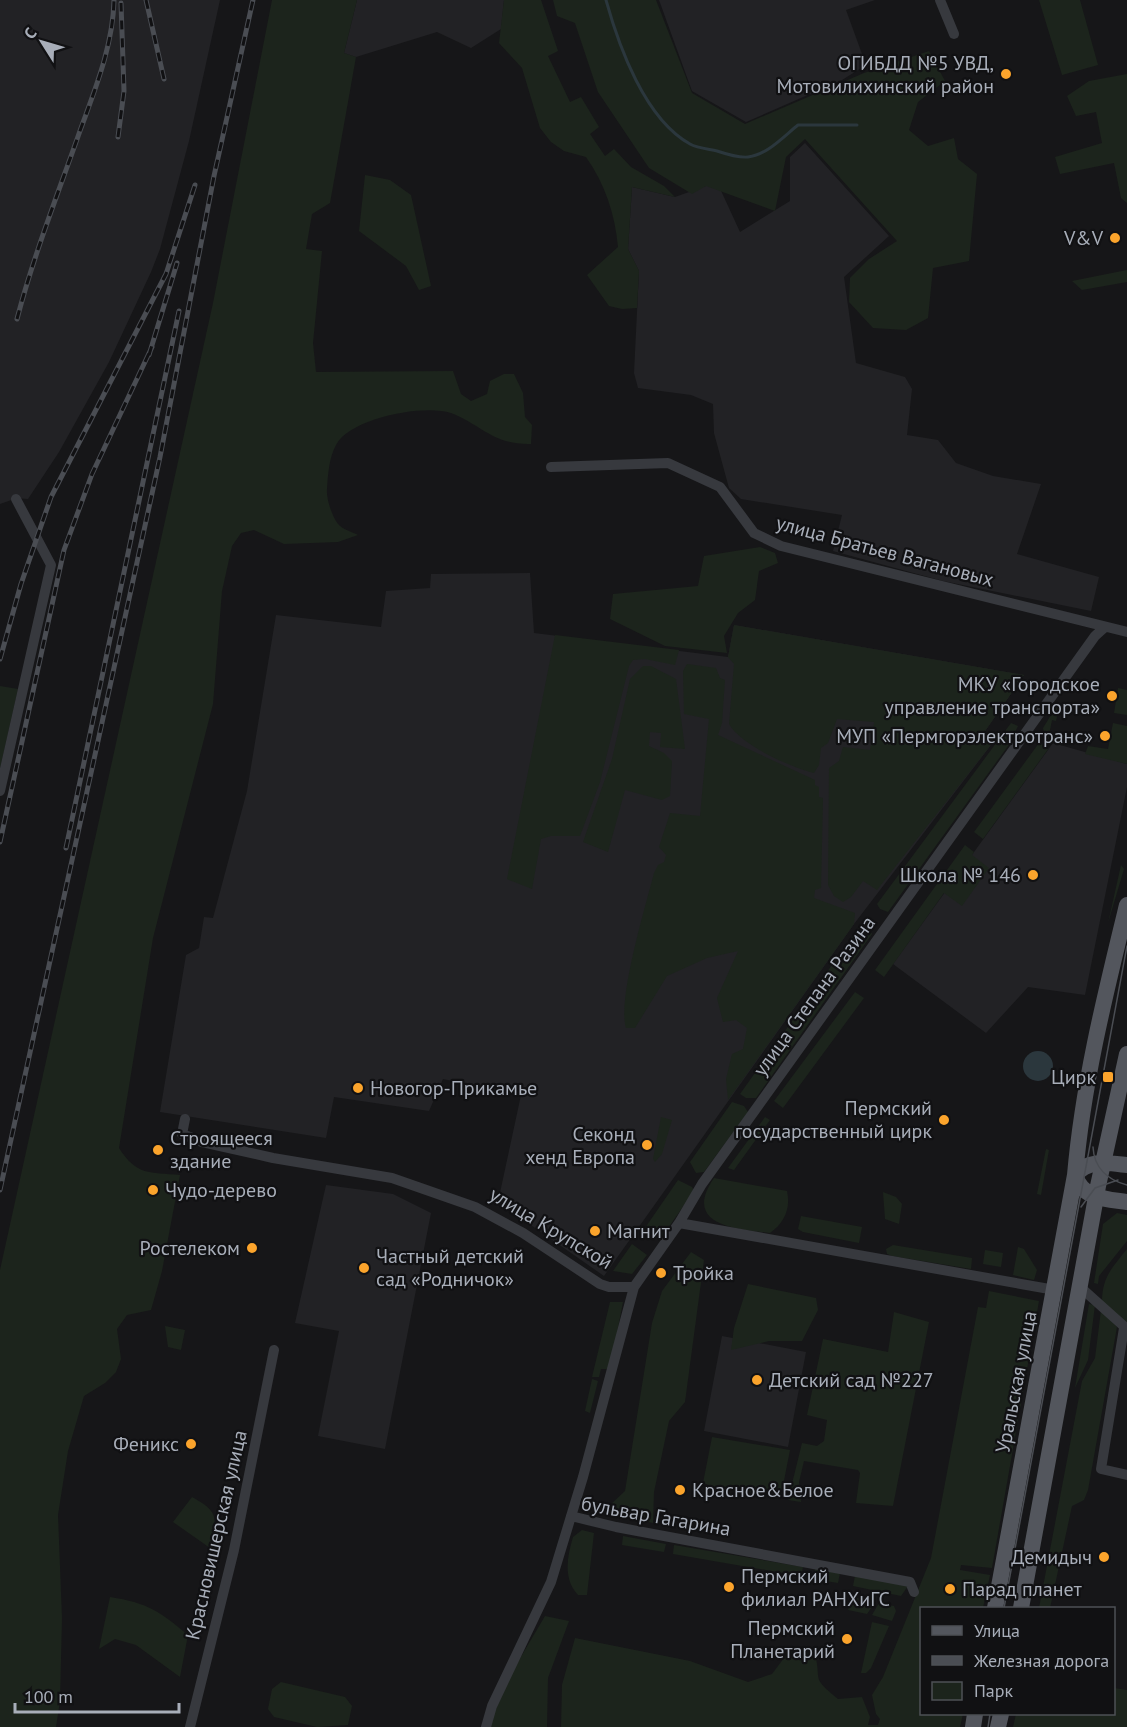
<svg xmlns="http://www.w3.org/2000/svg" width="1127" height="1727" viewBox="0 0 1127 1727" font-family="'PT Sans',sans-serif">
	<rect width="100%" height="100%" fill="#161618"/>
	<path fill="#222225" d="M0,0H220L189,141L160,249L151,272L109,362L59,452L28,499L17,498L0,504Z
		M357,0H504L501,29L471,48L437,32L356,57L344,53Z
		M659,0H875L846,10L866,65L842,80L746,122L692,91Z
		M805,143L889,236L844,277L856,363L905,377L912,389L907,435L938,440L956,463L993,476L1041,484L1017,554L1099,577L1091,611L943,581L833,551L842,515L741,499L729,488L714,433L713,404L691,395L638,388L634,373L639,271L628,249L632,187L675,197L717,182L740,232L790,201V157Z
		M530,573L534,633L728,657L734,625L1024,675L983,734L994,741L854,924L604,1276L498,1202L521,1095L443,1079L429,1111L334,1097L326,1138L160,1112L186,955L199,948L204,917L213,918L247,791L276,615L381,627L386,591L430,588L431,574Z
		M1053,743L1127,764V787L1085,995L1028,987L986,1033L893,964Z
		M326,1185L393,1194L431,1213L385,1449L318,1436L339,1331L295,1323Z
		M722,1336L806,1352L788,1447L704,1431Z"/>
	<path fill="#1c241c" d="M272,0H357L344,53L356,57L330,203L312,214L306,249L322,251L313,343L316,372L453,371L461,394L471,401L487,394L490,381L504,374H514L523,393L525,417L532,425L531,444C493,445 482,425 451,413C424,404 350,418 336,445C329,458 328,474 327,489C326,499 332,516 338,524C342,529 352,532 358,535L338,542L284,544L254,530L241,533L232,546L222,591L213,704L153,938L119,1148C137,1176 149,1172 180,1175L162,1271L151,1310L127,1315L117,1329L121,1359L116,1372L105,1383L84,1396L68,1451L58,1515L62,1618L60,1701L56,1727H0V1270L213,303Z
		M504,0H541L558,51L548,56L570,102L581,97L599,127L590,134L605,156L614,149L631,167L664,186L675,197L632,187L628,249L639,271L637,308L622,309L609,306L587,275L618,247C615,214 605,184 586,157L564,151L551,142L540,128L522,68L499,43Z
		M553,0H656L692,93L745,124L864,73L929,51L945,81L918,102L909,130L928,146L954,138L958,159L977,174L969,261L933,268L928,318L906,330L873,328L849,302L850,278L869,259L897,241L805,139L786,157L775,211L706,186L692,194L649,168L598,92L575,23L557,16Z
		M1039,0H1080L1098,65L1062,75Z
		M1127,74V203L1121,198L1114,163L1060,174L1055,157L1102,143L1096,112L1076,116L1067,96L1089,81Z
		M365,175L390,180L411,195L431,286L419,290L406,266L359,231Z
		M1127,270V282L1082,290L1072,281Z
		M760,547L775,553L778,563L759,571L755,600L738,613L724,636L727,653L665,646L610,619L613,594L698,586L704,556Z
		M734,625L1024,675L983,734L994,741L877,890L863,881L851,897L843,902L834,896L828,885L829,768L839,761L843,747L870,750L874,722L837,719L828,743L821,748L819,765L814,773C790,767 741,745 729,724L734,664L728,657Z
		M555,635L679,650L675,665L645,659L633,660L629,666L600,782L580,836H551L541,839L532,889L507,879Z
		M687,664L716,668L720,678L725,680L722,723L718,735L815,780V785L819,787V797L823,798L821,888L815,890L814,898L855,913L854,924L728,1100L726,1079L732,1054L743,1049L747,1028L736,1020L723,1022L717,998L738,951L707,958L667,976L635,1028H626C617,1000 646,905 654,873L658,865L664,862L666,855L659,847L670,813L700,816L709,719L684,714L683,671Z
		M643,666H651L676,679L685,749L660,747L661,733L650,732L649,746L664,753L672,761L670,796L662,800L625,790L608,852L583,842L612,759L630,679Z
		M0,686L18,689L0,769Z
		M1118,688L1127,690V715L1114,713Z
		M1056,707L1059,708L1056,721L1052,720L1049,735L1053,736L1052,744L1045,738L1043,728Z
		M1011,723L1018,726L1008,746L888,912L880,909L877,904Z
		M1113,723L1127,726V764L1085,754L1088,746L1108,749Z
		M1039,743H1043L1049,748L983,839L974,832Z
		M965,845L974,852L972,855L989,868L962,906L944,893L884,977L875,970Z
		M1121,865L1124,869L1108,923Z
		M864,920L872,934L756,1098H746L740,1094Z
		M855,992L864,998L783,1108L774,1101Z
		M732,1102L744,1106L748,1112L704,1172L696,1173L690,1162Z
		M661,1117L672,1120L662,1154L655,1162L653,1159Z
		M765,1117L770,1120L734,1170L728,1168Z
		M1046,1149L1049,1150L1041,1195L1037,1194Z
		M714,1178L787,1191C791,1209 784,1223 770,1233C738,1229 681,1226 714,1178Z
		M678,1180L692,1187L694,1191L661,1238L645,1228Z
		M883,1192L896,1197L902,1204L899,1224L885,1219Z
		M1117,1213L1127,1215V1241L1099,1276L1098,1284L1094,1283L1103,1224Z
		M801,1216L862,1227L859,1243L803,1232L798,1229Z
		M632,1244L647,1255L632,1274L613,1271Z
		M893,1245L972,1258L971,1269L892,1256L887,1254L886,1249Z
		M1018,1247L1024,1249L1037,1270L1034,1280L1013,1275Z
		M1127,1249V1325L1102,1302C1102,1277 1112,1268 1127,1249Z
		M985,1250L1003,1253L1001,1267L983,1264Z
		M691,1252L704,1260L685,1402L669,1421L654,1492L653,1523C628,1517 617,1520 595,1504L609,1506L625,1491L652,1323L662,1291Z
		M748,1284L816,1298L818,1310L802,1341H769L731,1350L734,1328Z
		M989,1291L1039,1301L992,1568L961,1565L960,1570L990,1575L983,1608H922V1714H963L960,1727H561L562,1685L575,1638L690,1661L748,1682L772,1674L790,1650L815,1654C822,1682 810,1676 838,1699L862,1697L870,1717L868,1725H878L880,1719L876,1714L872,1695L883,1677L931,1558L978,1307L986,1308Z
		M610,1302H623L610,1369H601L599,1377H592Z
		M1089,1304L1095,1305L1088,1360L1075,1388Z
		M1101,1310L1117,1327L1088,1490L1084,1500L1072,1506L1050,1608H1039L1082,1381L1095,1358Z
		M894,1312L929,1322L893,1506L856,1503L860,1473L858,1470L804,1461L799,1482L801,1502L788,1500L802,1443L817,1446L824,1441L827,1420L807,1415L823,1339L888,1352Z
		M165,1326L185,1330L181,1350L168,1347Z
		M592,1379L598,1381L590,1413L585,1411Z
		M712,1437L790,1450L781,1496L718,1488L703,1483Z
		M192,1497C221,1513 216,1518 210,1548L173,1522Z
		M582,1530L594,1533L587,1595H578C563,1579 567,1557 573,1537Z
		M623,1536L666,1544L664,1552L622,1545Z
		M674,1545L803,1567L801,1576L673,1554Z
		M815,1569L840,1573L838,1583L813,1579Z
		M855,1576L908,1586L901,1596L853,1586Z
		M110,1597C148,1603 159,1611 188,1635L180,1677L136,1645L115,1639L99,1649Z
		M851,1597L876,1601L867,1614L848,1610Z
		M879,1603L894,1606L896,1611L892,1621L872,1615Z
		M545,1616L569,1621L548,1678L547,1727H487L492,1706Z
		M872,1622L889,1626L871,1668L866,1673H861Z
		M281,1682L345,1697L352,1706L348,1725L317,1727L274,1717L268,1709L272,1689Z
		M1114,1688L1127,1690V1727H1013L1016,1714H1114Z"/>
	<path fill="#2b373d" d="M1023 1066a15 15 0 1 1 30 0a15 15 0 1 1-30 0Z"/>
	<g fill="none" stroke-linecap="round" stroke-linejoin="round">
		<path stroke="#2b373d" stroke-width="3" d="M606,0C619,47 645,119 690,144C697,148 708,149 717,151C726,154 738,158 748,157C767,155 784,136 798,125H857"/>
		<path stroke="#37393e" stroke-width="10" d="M940,0L954,34
			M551,467L668,463L720,487L754,533L781,546L1127,632
			M0,791L51,565L16,499
			M185,1119L182,1134L202,1142L273,1158L392,1178L475,1207L523,1233L600,1284L609,1287H634
			M679,1223L1055,1290
			M1079,1286L1127,1329
			M1124,1328L1101,1469L1127,1475
			M571,1516L616,1527L910,1582L914,1592
			M190,1727L234,1550L274,1350
			M486,1727L492,1706L551,1582L583,1477L634,1287L679,1223L702,1184L1095,636L1105,627"/>
		<path stroke="#53565d" stroke-width="16" d="M1075,1175C1082,1199 1106,1199 1127,1202
			M1075,1175C1088,1159 1108,1163 1127,1165
			M995,1608L1075,1175C1083,1083 1105,995 1127,905
			M1021,1608L1098,1186L1127,1054
			M973,1727L975,1714
			M998,1727L1001,1714"/>
		<path stroke="#4a4d53" stroke-width="1.5" d="M1093,1147C1094,1168 1108,1180 1127,1185
			M1081,1207L1095,1188L1118,1180
			M1004,1608L1127,946
			M988,1727L990,1714"/>
		<defs>
			<path id="rail" d="M146,0L164,79
				M118,137L124,91L121,3
				M17,319C34,254 59,191 81,128C96,87 113,45 114,0
				M149,355L177,263
				M0,659L21,584L51,497L166,274L195,185
				M0,842L64,550L92,474L152,347
				M66,848L179,311
				M0,1190L160,457L214,176L253,0"/>
		</defs>
		<use href="#rail" stroke="#4a4d53" stroke-width="5"/>
		<use href="#rail" stroke="#111113" stroke-width="3" stroke-dasharray="9" stroke-linecap="butt"/>
	</g>
	<g fill="#fba42c" stroke="#111113" stroke-width="2">
		<circle cx="1006" cy="74" r="6"/>
		<circle cx="1115" cy="238" r="6"/>
		<circle cx="1112" cy="696" r="6"/>
		<circle cx="1105" cy="736" r="6"/>
		<circle cx="1033" cy="875" r="6"/>
		<rect x="1102" y="1071" width="12" height="12" rx="3"/>
		<circle cx="358" cy="1088" r="6"/>
		<circle cx="944" cy="1120" r="6"/>
		<circle cx="647" cy="1145" r="6"/>
		<circle cx="158" cy="1150" r="6"/>
		<circle cx="153" cy="1190" r="6"/>
		<circle cx="595" cy="1231" r="6"/>
		<circle cx="252" cy="1248" r="6"/>
		<circle cx="364" cy="1268" r="6"/>
		<circle cx="661" cy="1273" r="6"/>
		<circle cx="757" cy="1380" r="6"/>
		<circle cx="191" cy="1444" r="6"/>
		<circle cx="680" cy="1490" r="6"/>
		<circle cx="1104" cy="1557" r="6"/>
		<circle cx="729" cy="1587" r="6"/>
		<circle cx="950" cy="1589" r="6"/>
		<circle cx="847" cy="1639" r="6"/>
	</g>
	<g text-anchor="middle" dominant-baseline="central" stroke-width="4.5" stroke-linejoin="round" paint-order="stroke">
		<g font-size="20" fill="#a8aeb9" stroke="#111113" text-anchor="end">
			<text x="994" y="63">ОГИБДД №5 УВД,<tspan x="994" dy="23">Мотовилихинский район</tspan></text>
			<text x="1103" y="238">V&amp;V</text>
			<text x="1100" y="684">МКУ «Городское<tspan x="1100" dy="23">управление транспорта»</tspan></text>
			<text x="1093" y="736">МУП «Пермгорэлектротранс»</text>
			<text x="1021" y="875">Школа № 146</text>
			<text x="1096" y="1077">Цирк</text>
			<text x="370" y="1088" text-anchor="start">Новогор-Прикамье</text>
			<text x="932" y="1108">Пермский<tspan x="932" dy="23">государственный цирк</tspan></text>
			<text x="635" y="1134">Секонд<tspan x="635" dy="23">хенд Европа</tspan></text>
			<text x="170" y="1138" text-anchor="start">Строящееся<tspan x="170" dy="23">здание</tspan></text>
			<text x="165" y="1190" text-anchor="start">Чудо-дерево</text>
			<text x="607" y="1231" text-anchor="start">Магнит</text>
			<text x="240" y="1248">Ростелеком</text>
			<text x="376" y="1256" text-anchor="start">Частный детский<tspan x="376" dy="23">сад «Родничок»</tspan></text>
			<text x="673" y="1273" text-anchor="start">Тройка</text>
			<text x="769" y="1380" text-anchor="start">Детский сад №227</text>
			<text x="179" y="1444">Феникс</text>
			<text x="692" y="1490" text-anchor="start">Красное&amp;Белое</text>
			<text x="1092" y="1557">Демидыч</text>
			<text x="741" y="1576" text-anchor="start">Пермский<tspan x="741" dy="23">филиал РАНХиГС</tspan></text>
			<text x="962" y="1589" text-anchor="start">Парад планет</text>
			<text x="835" y="1628">Пермский<tspan x="835" dy="23">Планетарий</tspan></text>
		</g>
		<g font-size="20" fill="#a8aeb9" stroke="#111113">
			<text transform="translate(885 551) rotate(15)">улица Братьев Вагановых</text>
			<text transform="translate(814 996) rotate(-54)">улица Степана Разина</text>
			<text transform="translate(551 1228) rotate(31)">улица Крупской</text>
			<text transform="translate(1016 1382) rotate(-79)">Уральская улица</text>
			<text transform="translate(656 1516) rotate(10)">бульвар Гагарина</text>
			<text transform="translate(216 1535) rotate(-77)">Красновишерская улица</text>
		</g>
	</g>
	<rect x="920" y="1607" width="195" height="108" fill="#111113" stroke="#4d5055" stroke-width="1.5"/>
	<rect x="932" y="1626" width="30" height="9" fill="#53565d" stroke="#4d5055" stroke-width="1.5"/>
	<text x="974" y="1637" font-size="18" fill="#a8aeb9">Улица</text>
	<rect x="932" y="1656" width="30" height="9" fill="#4a4d53" stroke="#4d5055" stroke-width="1.5"/>
	<text x="974" y="1667" font-size="18" fill="#a8aeb9">Железная дорога</text>
	<rect x="932" y="1682" width="30" height="18" fill="#1c241c" stroke="#4d5055" stroke-width="1.5"/>
	<text x="974" y="1697" font-size="18" fill="#a8aeb9">Парк</text>
	<g transform="translate(42 42) rotate(307)" stroke="#111113" stroke-width="4.5" paint-order="stroke">
	<path d="M0-4.5L10 22L0 15L-10 22Z" fill="#a8aeb9"/>
	<text y="-9" font-size="16" font-weight="bold" text-anchor="middle" fill="#a8aeb9">С</text>
	</g>
	<path d="M15 1703v9h164v-9" fill="none" stroke="#a8aeb9" stroke-width="3"/>
	<text x="24" y="1703" font-size="18" fill="#a8aeb9" stroke="#111113" stroke-width="4.5" paint-order="stroke">100 m</text>
</svg>
